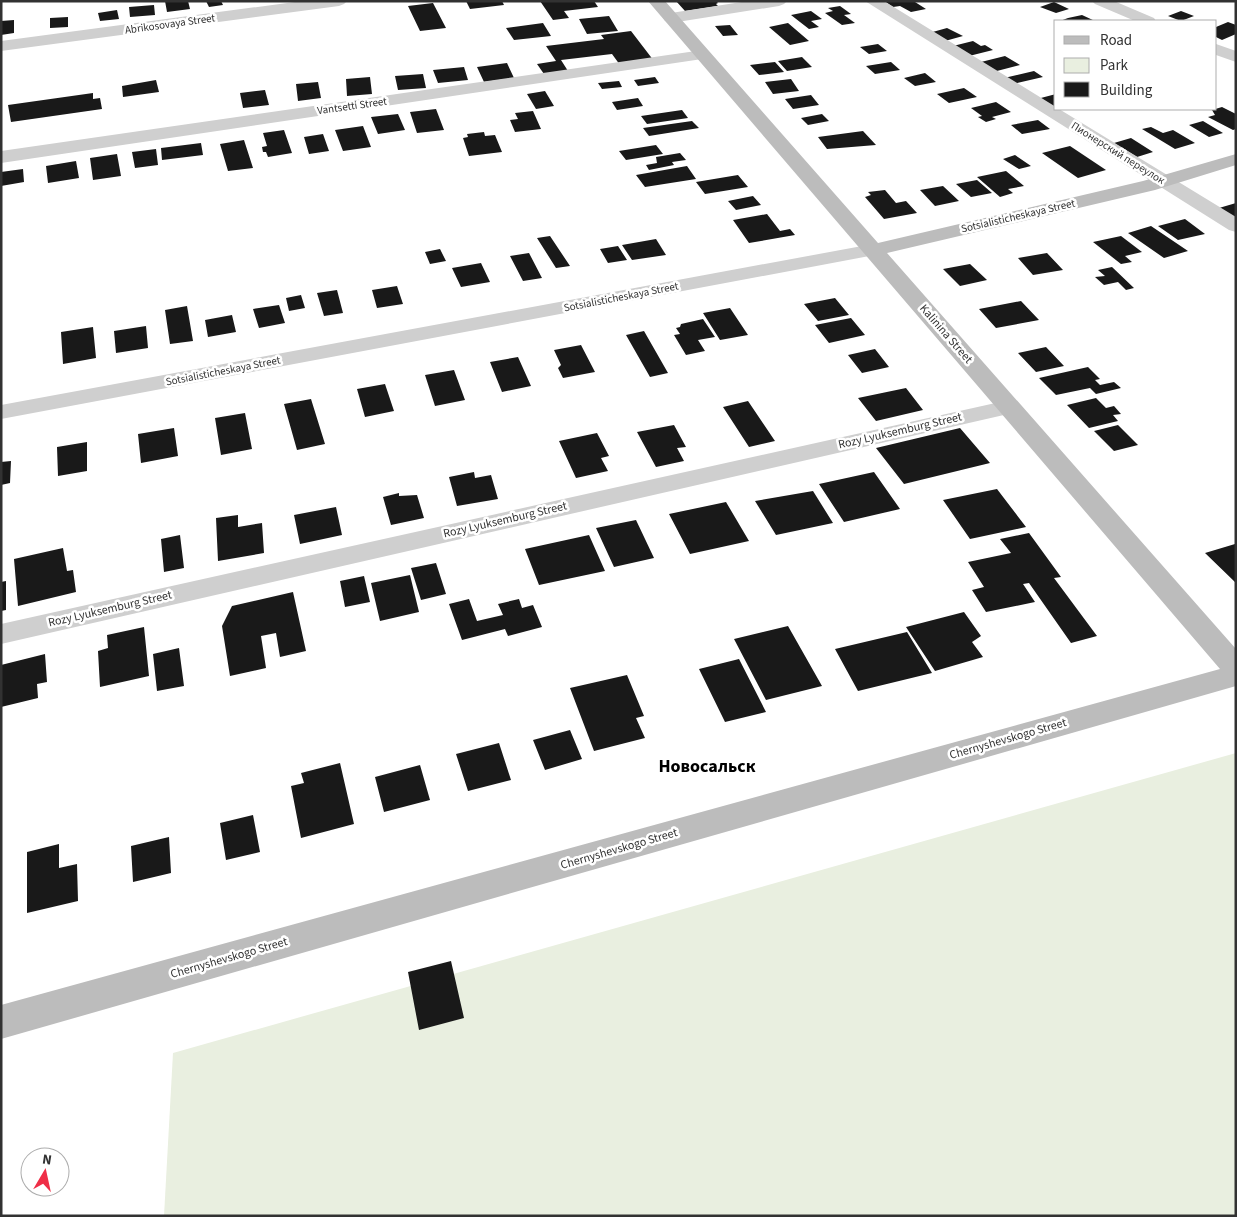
<svg xmlns="http://www.w3.org/2000/svg" width="1237" height="1217" viewBox="0 0 1237 1217" font-family="'Source Sans 3',sans-serif">
	<rect width="100%" height="100%" fill="#fff"/>
	<path fill="#e9efe0" d="M1236,753V1216H164L173,1053Z"/>
	<path fill="#191919" d="M165,1H188L190,9L167,12Z
		M206,1H221L223,5L209,7Z
		M466,1H502L504,5L470,9Z
		M540,1H594L598,7L564,11L569,18L553,20Z
		M676,1H716L718,3L716,4L718,6L685,11Z
		M884,1L915,2L926,9L911,12L900,6L893,7Z
		M1054,2L1069,9L1056,13L1040,7Z
		M433,3L446,28L420,31L408,6Z
		M154,5L155,15L130,17L129,7Z
		M840,6L851,14L844,15L855,23L842,25L825,13L833,11L828,8Z
		M117,10L119,19L100,21L98,13Z
		M811,11L822,19L811,21L819,27L809,29L791,15Z
		M1181,11L1194,16L1181,21L1168,16Z
		M1082,15L1095,21H1060L1068,18Z
		M609,16L618,31L587,34L579,19Z
		M68,17V27L50,28V18Z
		M14,20V33L1,35V21Z
		M1228,22L1236,25V34L1222,40L1216,37V27Z
		M543,23L551,36L514,40L506,28Z
		M788,23L809,41L790,45L769,27Z
		M730,25L738,35L723,36L715,26Z
		M947,28L963,36L945,41L929,33Z
		M631,31L654,61L620,65L612,54L561,60L568,71L544,74L537,64L556,61L546,46L604,39L601,35Z
		M973,41L981,46L985,45L993,50L969,56L953,46Z
		M878,44L887,51L869,54L860,47Z
		M1005,56L1020,65L993,72L977,63Z
		M802,57L812,67L787,71L778,61Z
		M775,62L784,72L759,75L750,65Z
		M891,62L900,70L875,74L866,66Z
		M507,63L514,78L484,82L477,67Z
		M464,67L468,80L438,83L433,70Z
		M1034,71L1043,77L1013,84L1004,78Z
		M925,73L936,82L915,86L904,78Z
		M423,74L426,88L398,90L395,76Z
		M370,77L372,94L347,96L346,79Z
		M655,77L659,83L638,86L634,80Z
		M791,79L799,91L773,94L765,82Z
		M156,80L159,92L123,97L122,86Z
		M619,81L622,87L602,89L598,83Z
		M318,82L321,98L298,101L296,84Z
		M964,88L977,97L949,103L937,94Z
		M265,90L269,105L243,108L240,93Z
		M545,91L554,106L536,109L527,94Z
		M93,93V99L100,98L102,109L11,122L8,105Z
		M1056,94V109L1037,99Z
		M811,95L819,105L793,109L785,99Z
		M638,98L643,106L617,110L612,102Z
		M996,102L1011,112L992,117L996,119L986,122L978,117L982,116L971,108Z
		M1222,107L1236,114V129L1233,130L1208,117L1215,115L1212,110Z
		M436,109L444,130L417,133L410,112Z
		M682,110L688,118L647,124L641,116Z
		M533,111L541,129L515,132L510,120L518,119L515,113Z
		M398,114L405,130L378,134L371,117Z
		M822,114L829,121L808,125L801,118Z
		M1038,120L1050,129L1022,134L1011,125Z
		M692,121L699,128L649,136L643,128Z
		M1203,121L1223,133L1209,137L1189,125Z
		M363,126L371,147L343,151L335,130Z
		M1151,127L1163,133L1173,130L1195,143L1175,149L1142,129Z
		M284,130L292,153L268,157L266,152H263L262,147L267,146L263,133Z
		M863,131L876,145L827,149L818,137Z
		M484,132L485,136L495,135L502,152L469,156L463,138L468,137L467,134Z
		M323,134L329,151L309,154L304,137Z
		M1131,138L1153,152L1137,157L1114,143Z
		M244,140L253,168L228,171L220,144Z
		M201,143L203,155L162,160L161,148Z
		M656,145L663,154L626,160L619,151Z
		M1070,146L1106,170L1078,178L1042,153Z
		M156,149L158,165L135,168L132,152Z
		M680,153L686,160L672,162L674,165L649,170L646,165L657,163L656,157Z
		M117,154L121,176L93,180L90,158Z
		M1015,155L1031,166L1019,169L1003,159Z
		M76,161L79,178L48,183L46,166Z
		M687,166L696,179L645,187L636,175Z
		M23,169L24,182L1,186V172Z
		M1006,171L1024,186L1008,189L1013,193L1000,197L977,177Z
		M738,175L748,187L705,194L696,182Z
		M977,180L992,193L971,197L956,184Z
		M943,186L959,201L935,206L920,190Z
		M885,190L896,203L906,201L917,213L884,219L865,197L871,195L868,192Z
		M753,196L761,205L736,210L728,201Z
		M1236,203V218L1219,208Z
		M767,214L780,231L790,229L795,235L749,243L733,220Z
		M1185,219L1205,234L1178,240L1158,226Z
		M1151,226L1188,251L1164,258L1128,233Z
		M550,236L570,266L556,268L537,238Z
		M1121,236L1142,252L1125,256L1132,262L1121,264L1093,242Z
		M656,239L666,255L632,260L622,245Z
		M618,246L627,260L608,263L600,249Z
		M440,249L446,261L430,264L425,252Z
		M529,253L542,278L523,281L510,256Z
		M1047,253L1063,270L1033,275L1018,258Z
		M481,263L490,282L461,287L452,268Z
		M970,264L987,280L960,286L943,269Z
		M1112,267L1134,288L1126,290L1118,282L1104,285L1095,277L1105,276L1098,270Z
		M397,286L403,304L377,308L372,290Z
		M337,290L343,313L324,316L317,293Z
		M301,295L305,308L289,311L286,298Z
		M835,298L849,315L818,321L804,304Z
		M1021,301L1039,320L996,328L979,309Z
		M279,305L285,323L259,328L253,309Z
		M187,306L193,341L170,344L165,310Z
		M730,308L748,335L720,340L703,313Z
		M232,315L236,332L208,337L205,320Z
		M851,318L865,335L829,343L815,325Z
		M703,319L715,337L698,340L705,351L686,355L674,335L680,334L676,328L680,327L681,324Z
		M146,326L148,348L116,353L114,331Z
		M93,327L96,358L63,364L61,332Z
		M644,331L668,373L650,377L626,335Z
		M581,345L595,372L563,378L558,368L561,365L554,350Z
		M1046,347L1064,366L1036,372L1018,353Z
		M875,349L889,367L862,373L848,355Z
		M518,357L531,386L502,392L490,362Z
		M1088,367L1100,379L1095,380L1100,385L1114,382L1121,388L1096,394L1090,388L1056,395L1039,378Z
		M454,370L465,400L435,406L425,375Z
		M385,384L394,411L365,417L357,389Z
		M906,388L923,410L876,421L858,398Z
		M1096,398L1106,408L1114,406L1121,414L1113,415L1118,421L1089,428L1067,405Z
		M311,399L325,444L297,450L284,404Z
		M748,401L775,441L749,447L723,407Z
		M245,413L252,449L221,455L215,418Z
		M674,425L686,447L677,448L684,461L656,467L637,432Z
		M1118,425L1138,445L1114,451L1094,431Z
		M174,428L178,456L141,463L138,434Z
		M960,428L990,463L904,484L876,448Z
		M597,433L609,456L601,458L608,471L576,478L559,441Z
		M87,442V471L58,476L57,447Z
		M11,461L10,483L1,485V462Z
		M474,472L475,478L491,475L498,499L457,506L449,477Z
		M874,472L900,509L844,522L819,484Z
		M997,489L1026,527L970,539L943,500Z
		M813,491L833,523L776,535L755,501Z
		M399,493V496L417,495L424,518L391,525L383,497Z
		M726,502L749,541L690,554L669,514Z
		M336,507L342,535L300,544L294,515Z
		M238,515V527L262,523L264,553L218,561L216,518Z
		M636,520L654,558L614,567L596,528Z
		M1029,533L1061,577L1054,578L1097,636L1071,643L1029,583L1023,584L1035,602L986,612L972,590L984,587L968,562L1011,553L1000,539Z
		M180,535L184,568L164,572L161,539Z
		M589,535L605,571L539,585L525,549Z
		M1235,544H1236V583L1205,553Z
		M63,548L67,571L73,570L76,592L18,606L14,559Z
		M436,563L446,594L421,600L411,568Z
		M410,575L419,612L380,621L371,583Z
		M364,576L370,602L345,607L340,581Z
		M6,581V610L1,611V582Z
		M293,592L306,651L280,657L276,633L261,636L266,668L230,676L222,626L232,606Z
		M469,599L477,621L503,615L498,604L519,599L522,608L533,605L542,627L508,636L505,629L462,640L449,604Z
		M964,612L981,636L972,642L983,657L935,671L906,627Z
		M788,626L822,686L766,700L734,639Z
		M144,627L149,676L100,687L98,651L108,648L107,635Z
		M907,632L932,673L858,691L835,649Z
		M179,648L184,686L157,691L153,654Z
		M45,654L47,682L37,684L38,698L1,707V665Z
		M739,659L766,712L725,722L699,669Z
		M627,675L644,716L636,718L645,738L594,751L570,688Z
		M570,730L582,759L545,770L533,740Z
		M499,743L511,780L468,791L456,754Z
		M340,763L354,824L301,838L291,786L304,783L301,773Z
		M420,765L430,800L384,812L375,777Z
		M253,815L260,852L226,860L220,823Z
		M169,837L171,873L133,882L131,846Z
		M59,844V868L77,864L78,901L27,913V852Z
		M451,961L464,1018L419,1030L408,972Z"/>
	<g fill="none" stroke-linecap="round" stroke-linejoin="round">
		<path fill="#cfcfcf" fill-rule="evenodd" d="M302,1H347L344,4L339,6L1,51V41Z
			M748,1H787L784,4L779,6L671,23L665,21L663,18L665,15L671,13Z
			M865,1H884L1056,107V109H1059L1236,217V232L1229,230Z
			M1092,1H1114L1154,18L1156,21H1135L1095,4Z
			M1216,44L1236,51V62L1216,55Z
			M703,50L709,52L711,55L709,58L1,163V151Z
			M873,244L880,246L883,250L880,254L1,419V405Z
			M1009,400L1017,402L1021,407L1017,412L1,644V624Z"/>
		<path fill="#bcbcbc" fill-rule="evenodd" d="M648,1H665L878,243L1143,181L1236,154V165L1155,190L887,253L1236,649V686L1,1039V1005L1220,669Z"/>
	</g>
	<g text-anchor="middle" dominant-baseline="central" stroke-width="5" stroke-linejoin="round" paint-order="stroke">
		<g font-size="11" fill="#323232" stroke="#fff">
			<text transform="translate(170 24) rotate(-8)">Abrikosovaya Street</text>
			<text transform="translate(352 106) rotate(-8)">Vantsetti Street</text>
			<text transform="translate(1118 153) rotate(32)">Пионерский переулок</text>
			<text transform="translate(1018 216) rotate(-13)">Sotsialisticheskaya Street</text>
			<text transform="translate(621 297) rotate(-11)">Sotsialisticheskaya Street</text>
			<text transform="translate(223 371) rotate(-11)">Sotsialisticheskaya Street</text>
		</g>
		<g font-size="12" fill="#323232" stroke="#fff">
			<text transform="translate(946 334) rotate(49)">Kalinina Street</text>
			<text transform="translate(900 431) rotate(-13)">Rozy Lyuksemburg Street</text>
			<text transform="translate(505 520) rotate(-13)">Rozy Lyuksemburg Street</text>
			<text transform="translate(110 609) rotate(-13)">Rozy Lyuksemburg Street</text>
			<text transform="translate(1008 739) rotate(-16)">Chernyshevskogo Street</text>
			<text transform="translate(619 849) rotate(-16)">Chernyshevskogo Street</text>
			<text transform="translate(229 958) rotate(-16)">Chernyshevskogo Street</text>
		</g>
		<g font-size="18" font-weight="bold" fill="#000" stroke="#fff">
			<text x="707" y="766">Новосальск</text>
		</g>
	</g>
	<rect width="1237" height="1217" fill="none" stroke="#323232" stroke-width="5"/>
	<rect x="1054" y="20" width="162" height="90" fill="#ffffff" stroke="#adadad"/>
	<rect x="1064" y="36" width="25" height="8" fill="#bcbcbc" stroke="#adadad"/>
	<text x="1100" y="45" font-size="15" fill="#323232">Road</text>
	<rect x="1064" y="58" width="25" height="15" fill="#e9efe0" stroke="#adadad"/>
	<text x="1100" y="70" font-size="15" fill="#323232">Park</text>
	<rect x="1064" y="82" width="25" height="15" fill="#191919" stroke="#adadad"/>
	<text x="1100" y="95" font-size="15" fill="#323232">Building</text>
	<g transform="translate(45 1172) rotate(9)"><circle r="24" fill="#ffffff" stroke="#adadad"/>
	<path d="M0-4L9 19L0 12L-9 19Z" fill="#ef2e47"/>
	<text y="-8" font-size="14" font-weight="bold" text-anchor="middle" fill="#323232">N</text>
	</g>
</svg>
